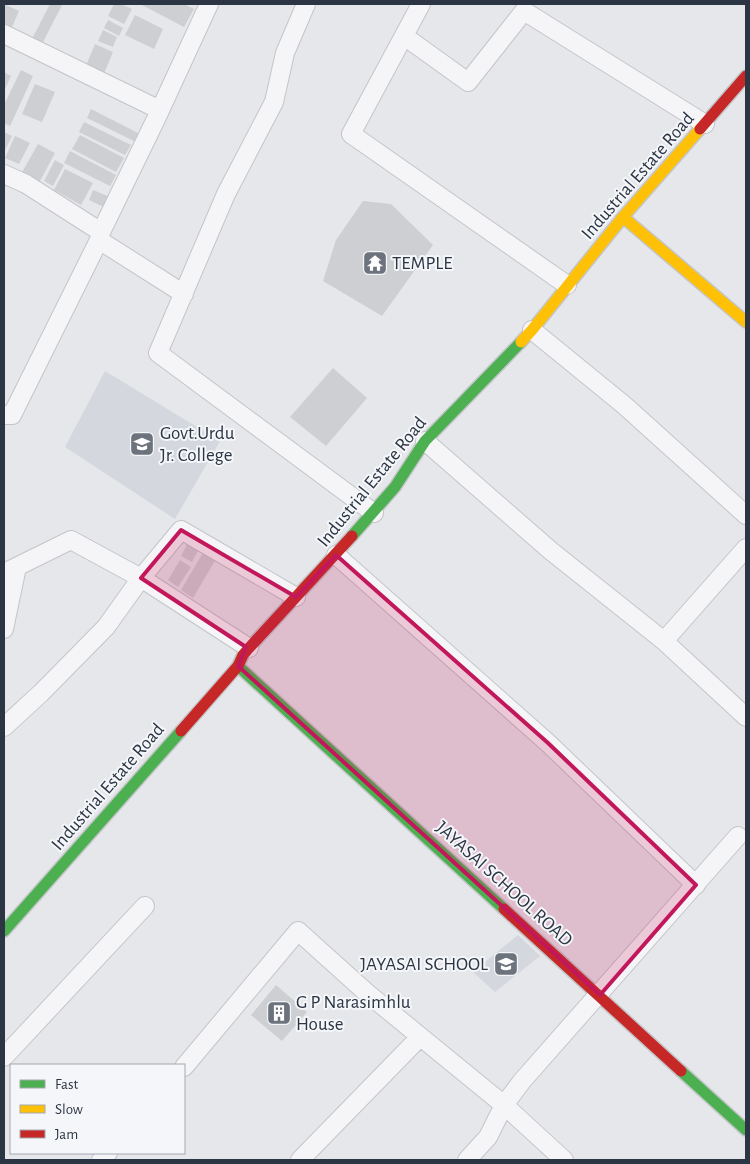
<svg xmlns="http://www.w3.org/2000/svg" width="750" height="1164" viewBox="0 0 750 1164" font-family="'Alegreya Sans',sans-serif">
	<rect width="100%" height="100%" fill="#e5e7ea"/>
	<path fill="#d4d7dd" d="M105,371L220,441L175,519L65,447Z
		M518,935L540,956L495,992L473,972Z"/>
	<path fill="#cdcfd2" d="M50,4L62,5L42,44L32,39Z
		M114,4H121L132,9L124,24L108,16Z
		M140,4H184L194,9L184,27Z
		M6,5L19,11L12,27L4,23V9Z
		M135,15L163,29L154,49L125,35Z
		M108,20L123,28L119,36L104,28Z
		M103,30L117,37L113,47L98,41Z
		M95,44L113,52L103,76L85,68Z
		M21,70L33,76L10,126L4,123V105Z
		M4,72L11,76L4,91Z
		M35,84L55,92L42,122L22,114Z
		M91,109L140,134L136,142L87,118Z
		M84,122L131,145L125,155L79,132Z
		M4,132L12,136L4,152Z
		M80,135L124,158L116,172L72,149Z
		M15,136L30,143L19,164L5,158Z
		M38,144L55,153L39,183L21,174Z
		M70,151L116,175L110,186L64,163Z
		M55,160L64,165L53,186L44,181Z
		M65,169L93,183L81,205L54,190Z
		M93,190L110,197L106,208L89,200Z
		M363,201L391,204L433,245L382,316L323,281L336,240Z
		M333,368L367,398L326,446L290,417Z
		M189,541L200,547L192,562L181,556Z
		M204,551L216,559L193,598L181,590Z
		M180,560L191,567L178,587L168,580Z
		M276,985L307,1012L282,1041L251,1015Z"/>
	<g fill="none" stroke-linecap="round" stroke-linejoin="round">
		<defs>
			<path id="street" d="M306,4L285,53L274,102L226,194L158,353L374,513
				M421,4L351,134L567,285
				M4,34L160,110
				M404,36L468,82L524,11L705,124
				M4,174L26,184L101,232
				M184,294L99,240L101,232L156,119L209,4
				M532,330L624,405L746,515
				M4,415H12L99,240
				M425,441L551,551L664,641L746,717
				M336,555L548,743L696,885
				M4,573L71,540L141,578L249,648
				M4,629L17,567
				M664,641L746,548
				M4,727L41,693L106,627L141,578L181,530L296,597
				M4,1057L145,906
				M184,1067L298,931L367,993L504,1105L564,1160
				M101,1160L108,1153
				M300,1160L420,1037
				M467,1160L488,1137L504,1105L522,1081L738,836"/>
			<path id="fast" d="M352,536L395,487L425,441L521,342
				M238,666L504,909
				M4,931L181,731
				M681,1071L746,1130"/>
			<path id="slow" d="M623,217L746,322
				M521,342L532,330L623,217L700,129"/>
			<path id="jam" d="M700,129L746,76
				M181,731L238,666L243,655L249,648L352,536
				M504,909L681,1071"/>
		</defs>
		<use href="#street" stroke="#c3c5c8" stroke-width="20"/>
		<use href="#fast" stroke="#c3c5c8" stroke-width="14"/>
		<use href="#slow" stroke="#c3c5c8" stroke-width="14"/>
		<use href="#jam" stroke="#c3c5c8" stroke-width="14"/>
		<use href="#street" stroke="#f5f5f7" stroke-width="18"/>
		<use href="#fast" stroke="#4caf50" stroke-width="11"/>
		<use href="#slow" stroke="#ffc107" stroke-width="11"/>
		<use href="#jam" stroke="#c62828" stroke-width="11"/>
	</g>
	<path fill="#c2185b" fill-opacity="0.2" stroke="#c2185b" stroke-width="4" stroke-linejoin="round" d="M181,530L296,597L336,555L548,743L696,885L600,995L238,666L246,647L141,578Z"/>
	<defs>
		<symbol id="temple-square" viewBox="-11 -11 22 22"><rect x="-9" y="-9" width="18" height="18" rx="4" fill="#6d737d" stroke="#f4f6f9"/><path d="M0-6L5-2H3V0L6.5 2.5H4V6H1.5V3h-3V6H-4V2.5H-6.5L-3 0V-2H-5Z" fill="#fff"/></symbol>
		<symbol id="university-square" viewBox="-11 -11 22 22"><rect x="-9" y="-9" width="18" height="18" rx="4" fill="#6d737d" stroke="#f4f6f9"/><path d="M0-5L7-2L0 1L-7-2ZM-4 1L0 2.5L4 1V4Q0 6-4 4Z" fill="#fff"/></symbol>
		<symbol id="school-square" viewBox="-11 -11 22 22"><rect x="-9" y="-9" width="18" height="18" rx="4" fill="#6d737d" stroke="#f4f6f9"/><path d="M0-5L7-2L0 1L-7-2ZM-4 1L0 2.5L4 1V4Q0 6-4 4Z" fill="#fff"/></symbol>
		<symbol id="building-square" viewBox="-11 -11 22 22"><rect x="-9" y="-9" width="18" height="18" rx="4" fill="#6d737d" stroke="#f4f6f9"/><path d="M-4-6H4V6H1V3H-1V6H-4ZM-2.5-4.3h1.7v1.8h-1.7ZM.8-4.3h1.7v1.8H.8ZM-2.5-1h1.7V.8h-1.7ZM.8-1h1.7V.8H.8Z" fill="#fff"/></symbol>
	</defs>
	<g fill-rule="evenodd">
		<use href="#temple-square" x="361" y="249" width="28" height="28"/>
		<use href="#university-square" x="128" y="430" width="28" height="28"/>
		<use href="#school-square" x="492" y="950" width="28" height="28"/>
		<use href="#building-square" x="265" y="999" width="28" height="28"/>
	</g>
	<g text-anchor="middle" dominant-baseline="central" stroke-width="4" stroke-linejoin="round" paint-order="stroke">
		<g font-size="19" fill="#2c3543" stroke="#f4f6f9">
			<text transform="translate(638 176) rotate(-49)">Industrial Estate Road</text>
			<text transform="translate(372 482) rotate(-51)">Industrial Estate Road</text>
			<text transform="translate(108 787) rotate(-49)">Industrial Estate Road</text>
			<text transform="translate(504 884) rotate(42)">JAYASAI SCHOOL ROAD</text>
		</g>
		<g font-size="19" fill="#2c3543" stroke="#f4f6f9" text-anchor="start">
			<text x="392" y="263">TEMPLE</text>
			<text x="160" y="433">Govt.Urdu<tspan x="160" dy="22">Jr. College</tspan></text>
			<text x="488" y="964" text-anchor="end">JAYASAI SCHOOL</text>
			<text x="296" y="1002">G P Narasimhlu<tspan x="296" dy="22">House</tspan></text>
		</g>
	</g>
	<rect width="750" height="1164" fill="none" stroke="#2c3543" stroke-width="10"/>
	<rect x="10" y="1064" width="175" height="90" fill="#f4f6f9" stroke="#a4a9b0"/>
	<rect x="20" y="1080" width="25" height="8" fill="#4caf50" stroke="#a4a9b0"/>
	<text x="55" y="1089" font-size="15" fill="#2c3543">Fast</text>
	<rect x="20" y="1105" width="25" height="8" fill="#ffc107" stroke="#a4a9b0"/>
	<text x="55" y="1114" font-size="15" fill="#2c3543">Slow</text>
	<rect x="20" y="1130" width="25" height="8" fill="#c62828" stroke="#a4a9b0"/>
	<text x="55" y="1139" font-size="15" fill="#2c3543">Jam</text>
</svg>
